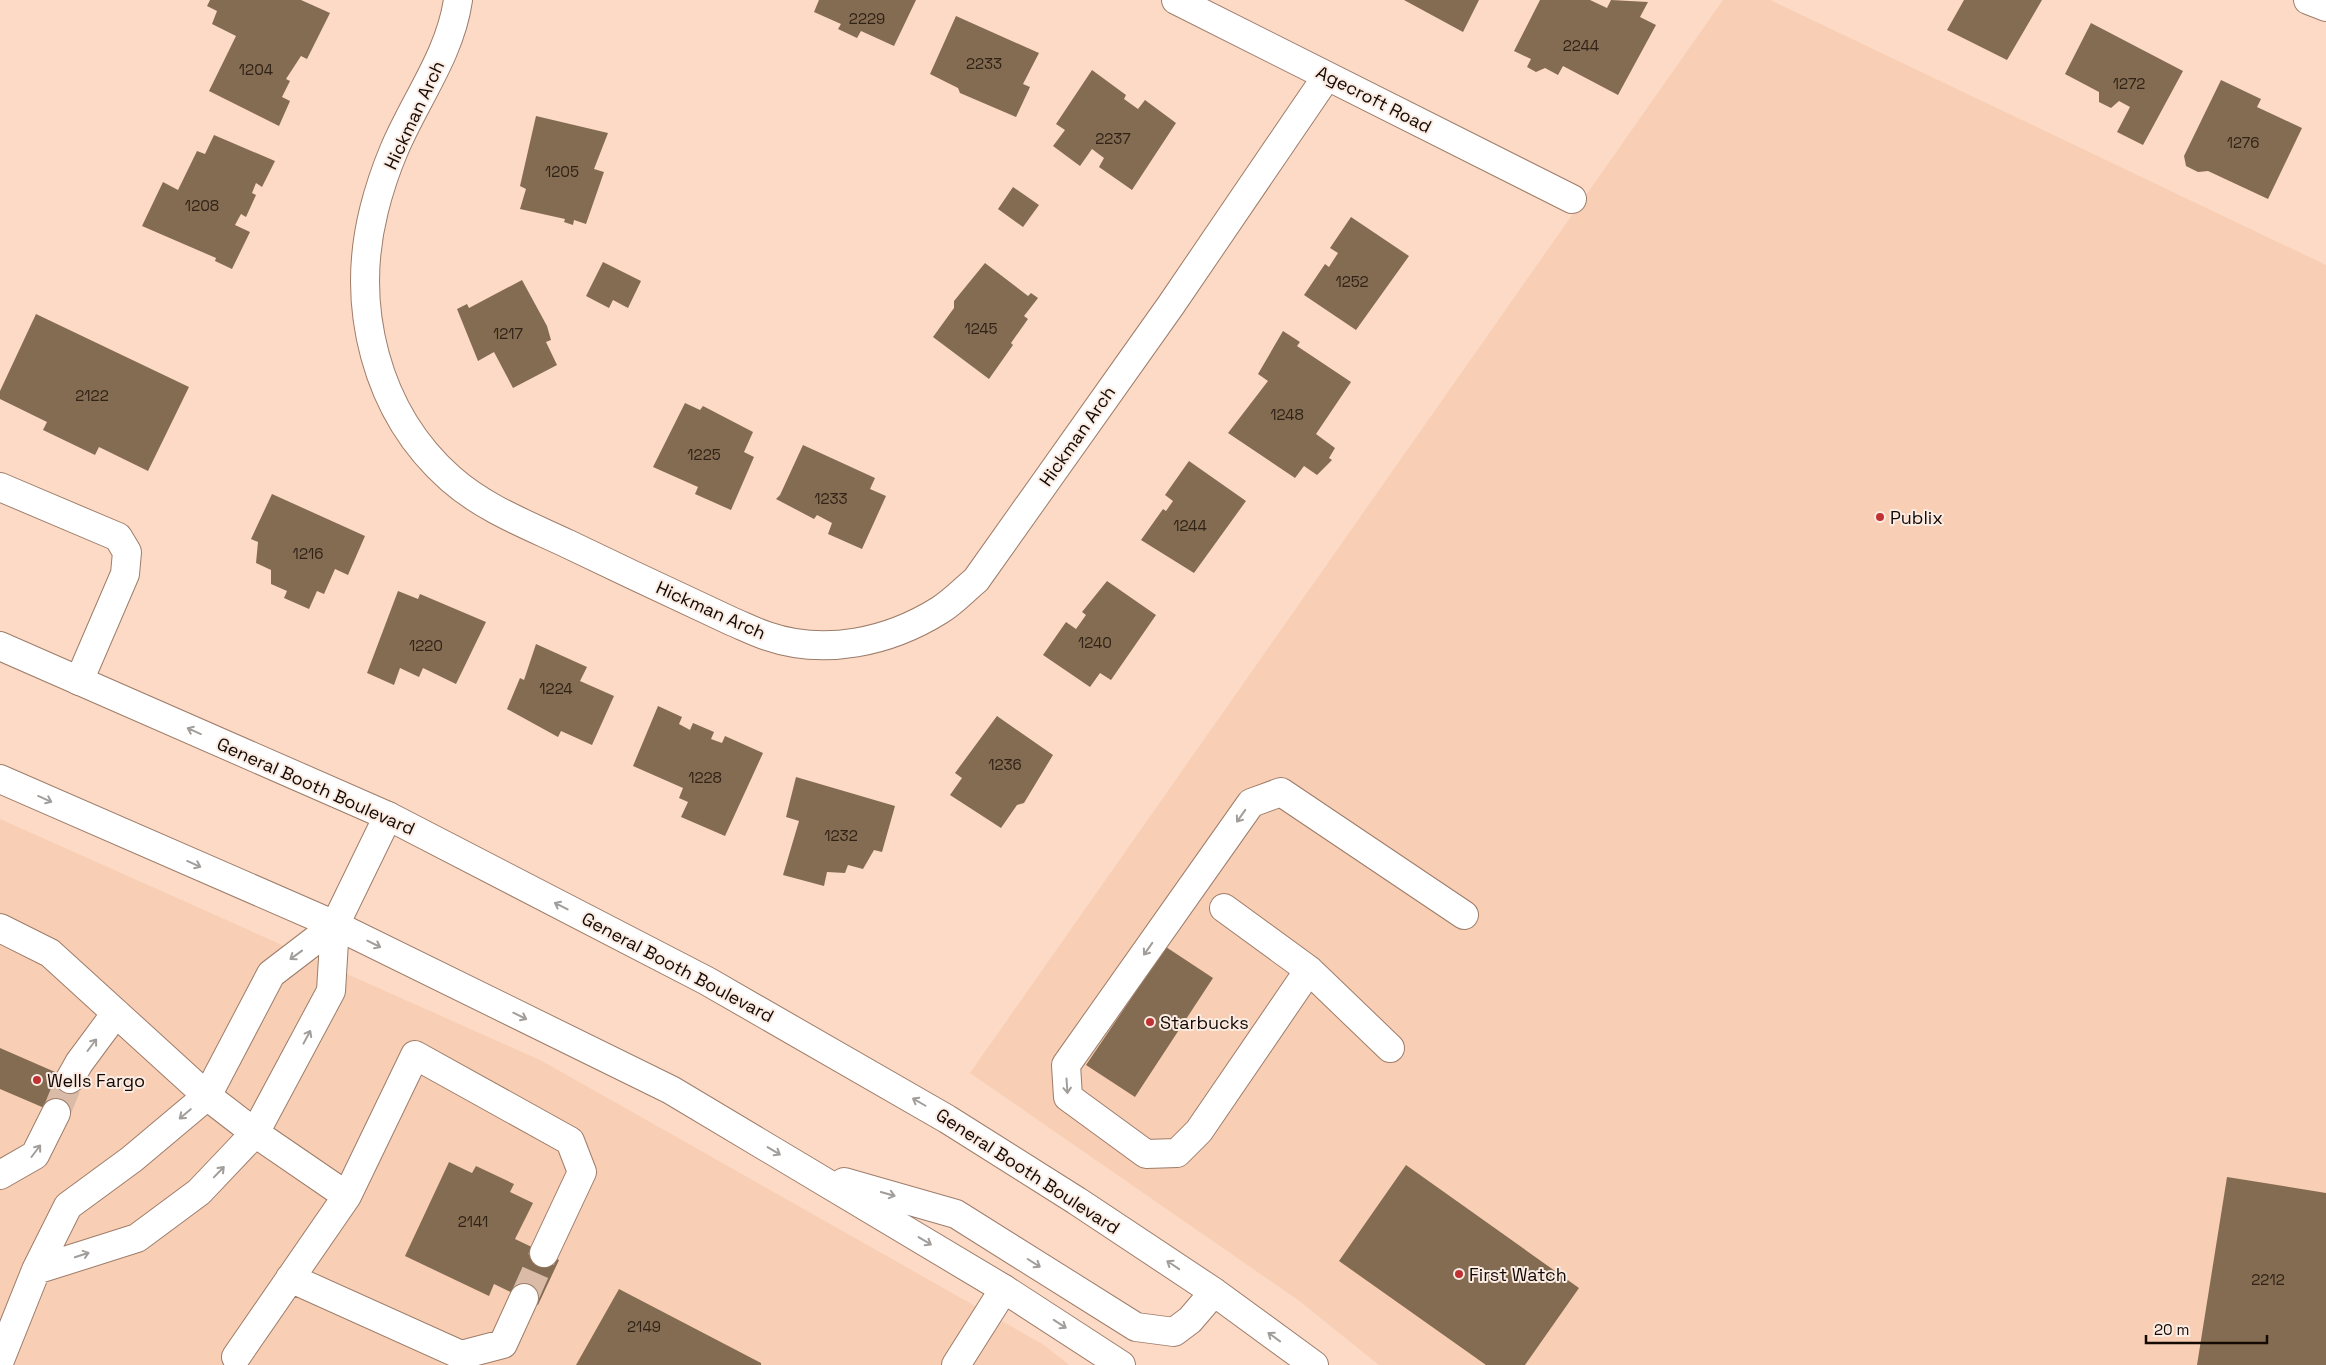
<svg xmlns="http://www.w3.org/2000/svg" width="2326" height="1365" viewBox="0 0 2326 1365" font-family="'Space Grotesk',sans-serif">
	<rect width="100%" height="100%" fill="#fddac5"/>
	<path fill="#f8ceb4" d="M1723,0H1770L2326,265V1365H1379L1298,1300L970,1073Z
		M0,819L542,1061L1044,1345L1069,1365H0Z"/>
	<path fill="#846c52" d="M210,0H301L330,13L307,59L301,56L286,79L290,81L282,97L290,101L279,126L209,91L236,36L212,24L217,11L207,6Z
		M819,0H916L894,46L861,31L857,38L838,29L841,24L814,12Z
		M1404,0H1479L1463,32Z
		M1540,0H1590L1607,8L1611,0L1648,2L1640,17L1656,25L1618,95L1563,66L1558,75L1545,68L1536,72L1527,67L1531,59L1514,51Z
		M1964,0H2042L2007,60L1947,30Z
		M956,16L1039,53L1023,84L1030,87L1016,117L960,93L958,88L930,74Z
		M2091,23L2183,71L2143,145L2117,132L2130,107L2119,101L2111,108L2099,102V92L2065,74Z
		M1092,70L1126,95L1124,99L1138,109L1145,100L1176,123L1132,190L1099,167L1104,158L1092,149L1080,166L1053,146L1065,130L1056,124Z
		M2221,80L2261,99L2257,107L2302,128L2268,199L2208,171L2198,172L2186,166L2184,156Z
		M536,116L608,133L594,169L604,172L586,224L574,220L573,225L564,222L565,219L520,209L526,189L520,186Z
		M214,135L275,161L262,187L256,183L252,193L256,195L246,217L241,214L235,225L250,232L232,269L215,261L216,258L142,226L163,182L178,190L197,151L205,154Z
		M1013,187L1039,205L1023,227L998,209Z
		M1351,217L1409,256L1356,330L1304,295L1325,264L1329,267L1338,253L1330,248Z
		M603,262L641,281L628,308L613,300L609,308L586,296Z
		M985,263L1028,296L1031,293L1038,298L1024,316L1028,319L1011,343L1013,345L989,379L933,337L954,308V301Z
		M522,280L547,326L551,340L546,342L557,365L513,388L494,352L478,361L457,309L467,304L469,308Z
		M36,314L189,387L148,471L99,447L95,455L43,430L47,422L0,399V391Z
		M1283,331L1300,342L1297,346L1351,382L1316,434L1335,448L1329,458L1332,460L1317,475L1304,466L1295,478L1228,433L1268,381L1258,374Z
		M685,403L700,410L703,406L753,432L744,452L754,457L731,510L695,494L698,487L653,467Z
		M803,445L875,478L870,489L886,496L862,549L828,534L832,523L817,515L814,519L776,499L780,495Z
		M1189,461L1246,501L1194,573L1141,540L1163,509L1166,511L1173,501L1165,495Z
		M272,494L365,536L348,575L335,569L324,594L317,591L309,609L284,598L287,591L271,584V570L256,563L258,542L251,539Z
		M1107,581L1156,615L1111,680L1100,673L1090,687L1043,655L1066,622L1076,629L1086,615L1082,612Z
		M398,591L418,599L420,594L486,622L456,684L423,668L419,677L400,668L394,685L367,673Z
		M536,644L587,667L580,681L614,696L592,745L561,731L558,737L507,709L520,678L524,680Z
		M658,706L682,717L679,724L690,730L693,723L714,732L711,739L722,743L725,736L763,753L725,836L681,817L688,802L679,798L683,788L633,766Z
		M997,716L1053,755L1024,803L1017,805L1001,828L950,795L962,778L955,773Z
		M796,777L895,806L882,852L874,850L863,869L848,865L845,873L827,872L824,886L783,875L799,821L786,817Z
		M1166,947L1213,978L1135,1097L1086,1065Z
		M0,1048L78,1082L63,1116L0,1089Z
		M449,1162L472,1173L476,1166L514,1184L510,1192L533,1203L515,1239L559,1260L538,1305L494,1284L489,1296L405,1256Z
		M1406,1165L1579,1288L1525,1365H1486L1339,1261Z
		M2227,1177L2326,1193V1365H2197Z
		M619,1289L761,1363V1365H576Z"/>
	<g fill="none" stroke-linecap="round" stroke-linejoin="round">
		<path stroke="#dabba8" stroke-width="28" stroke-dasharray="28 14" stroke-linecap="butt" d="M56,1113L70,1079
			M524,1298L544,1253"/>
		<defs>
			<path id="minor" d="M458,0C450,55 415,100 394,150C386,169 379,190 374,210C350,306 375,412 451,479C485,509 528,525 568,544C622,570 677,596 731,621C743,626 755,632 767,636C825,656 889,642 940,610C953,602 964,590 976,580L1171,305L1327,76
				M1176,0L1572,199
				M2308,0L2326,7
				M0,487L118,537L127,552L125,574L79,681
				M1224,908L1309,970L1390,1048
				M0,928L50,953L207,1096L255,1133L347,1196
				M1309,970L1199,1131L1177,1153L1146,1154L1068,1097L1066,1065L1251,803L1281,792L1464,915
				M70,1079L79,1063L116,1013
				M0,1175L35,1155L56,1113
				M36,1270L137,1238L199,1192L255,1133L331,991L335,925L388,816
				M290,1278L461,1355L503,1344L524,1298
				M236,1357L347,1196L415,1055L570,1141L582,1172L544,1253
				M0,1360L36,1270L68,1206L132,1159L207,1096L271,974L335,925
				M956,1365L1004,1289"/>
			<path id="highway" d="M0,646L388,816L707,981L947,1119L1077,1201L1214,1292L1314,1365
				M0,779L335,925L671,1090L1004,1289L1121,1365
				M844,1182L956,1214L1136,1327L1174,1332L1190,1320L1214,1292"/>
		</defs>
		<use href="#minor" stroke="#9d7d6a" stroke-width="30"/>
		<use href="#highway" stroke="#9d7d6a" stroke-width="30"/>
		<use href="#minor" stroke="#fff" stroke-width="28"/>
		<use href="#highway" stroke="#fff" stroke-width="28"/>
	</g>
	<defs><path id="oneway-shaft" d="M-6 0H5M1.5-3L5.5 0L1.5 3" fill="none" stroke-width="1.6" stroke-linecap="round" stroke-linejoin="round" transform="scale(1.25)"/></defs>
	<g stroke="#a19d9a">
		<use href="#oneway-shaft" transform="translate(194 731) rotate(-156)"/>
		<use href="#oneway-shaft" transform="translate(45 799) rotate(24)"/>
		<use href="#oneway-shaft" transform="translate(1241 816) rotate(125)"/>
		<use href="#oneway-shaft" transform="translate(194 864) rotate(24)"/>
		<use href="#oneway-shaft" transform="translate(561 906) rotate(-153)"/>
		<use href="#oneway-shaft" transform="translate(374 944) rotate(26)"/>
		<use href="#oneway-shaft" transform="translate(1148 949) rotate(125)"/>
		<use href="#oneway-shaft" transform="translate(296 955) rotate(144)"/>
		<use href="#oneway-shaft" transform="translate(520 1016) rotate(26)"/>
		<use href="#oneway-shaft" transform="translate(307 1037) rotate(-62)"/>
		<use href="#oneway-shaft" transform="translate(92 1045) rotate(-53)"/>
		<use href="#oneway-shaft" transform="translate(1067 1086) rotate(86)"/>
		<use href="#oneway-shaft" transform="translate(919 1102) rotate(-150)"/>
		<use href="#oneway-shaft" transform="translate(185 1114) rotate(140)"/>
		<use href="#oneway-shaft" transform="translate(36 1151) rotate(-53)"/>
		<use href="#oneway-shaft" transform="translate(774 1151) rotate(31)"/>
		<use href="#oneway-shaft" transform="translate(219 1172) rotate(-46)"/>
		<use href="#oneway-shaft" transform="translate(888 1194) rotate(16)"/>
		<use href="#oneway-shaft" transform="translate(925 1241) rotate(31)"/>
		<use href="#oneway-shaft" transform="translate(82 1255) rotate(-18)"/>
		<use href="#oneway-shaft" transform="translate(1034 1263) rotate(32)"/>
		<use href="#oneway-shaft" transform="translate(1173 1265) rotate(-146)"/>
		<use href="#oneway-shaft" transform="translate(1060 1324) rotate(33)"/>
		<use href="#oneway-shaft" transform="translate(1274 1337) rotate(-144)"/>
	</g>
	<g fill="#c03134" stroke="#fbece3" stroke-width="2">
		<circle cx="1880" cy="517" r="5"/>
		<circle cx="1150" cy="1022" r="5"/>
		<circle cx="37" cy="1080" r="5"/>
		<circle cx="1459" cy="1274" r="5"/>
	</g>
	<g text-anchor="middle" dominant-baseline="central" stroke-width="4" stroke-linejoin="round" paint-order="stroke">
		<g font-size="15" fill="#302217">
			<text x="867" y="18">2229</text>
			<text x="1581" y="45">2244</text>
			<text x="984" y="63">2233</text>
			<text x="256" y="69">1204</text>
			<text x="2129" y="83">1272</text>
			<text x="1113" y="138">2237</text>
			<text x="2243" y="142">1276</text>
			<text x="562" y="171">1205</text>
			<text x="202" y="205">1208</text>
			<text x="1352" y="281">1252</text>
			<text x="981" y="328">1245</text>
			<text x="508" y="333">1217</text>
			<text x="92" y="395">2122</text>
			<text x="1287" y="414">1248</text>
			<text x="704" y="454">1225</text>
			<text x="831" y="498">1233</text>
			<text x="1190" y="525">1244</text>
			<text x="308" y="553">1216</text>
			<text x="1095" y="642">1240</text>
			<text x="426" y="645">1220</text>
			<text x="556" y="688">1224</text>
			<text x="1005" y="764">1236</text>
			<text x="705" y="777">1228</text>
			<text x="841" y="835">1232</text>
			<text x="473" y="1221">2141</text>
			<text x="2268" y="1279">2212</text>
			<text x="644" y="1326">2149</text>
		</g>
		<g font-size="18" fill="#140903" stroke="#fbece3">
			<text transform="translate(1374 99) rotate(27)">Agecroft Road</text>
			<text transform="translate(414 115) rotate(-65)">Hickman Arch</text>
			<text transform="translate(1077 436) rotate(-55)">Hickman Arch</text>
			<text transform="translate(711 610) rotate(24)">Hickman Arch</text>
			<text transform="translate(316 786) rotate(24)">General Booth Boulevard</text>
			<text transform="translate(678 967) rotate(28)">General Booth Boulevard</text>
			<text transform="translate(1028 1171) rotate(33)">General Booth Boulevard</text>
		</g>
		<g font-size="18" fill="#140903" stroke="#fbece3" text-anchor="start">
			<text x="1890" y="517">Publix</text>
			<text x="1160" y="1022">Starbucks</text>
			<text x="47" y="1080">Wells Fargo</text>
			<text x="1469" y="1274">First Watch</text>
		</g>
	</g>
	<path d="M2146 1335v8h121v-8" fill="none" stroke="#140903" stroke-width="2.5"/>
	<text x="2154" y="1335" font-size="15" fill="#140903" stroke="#fbece3" stroke-width="4" paint-order="stroke">20 m</text>
</svg>
